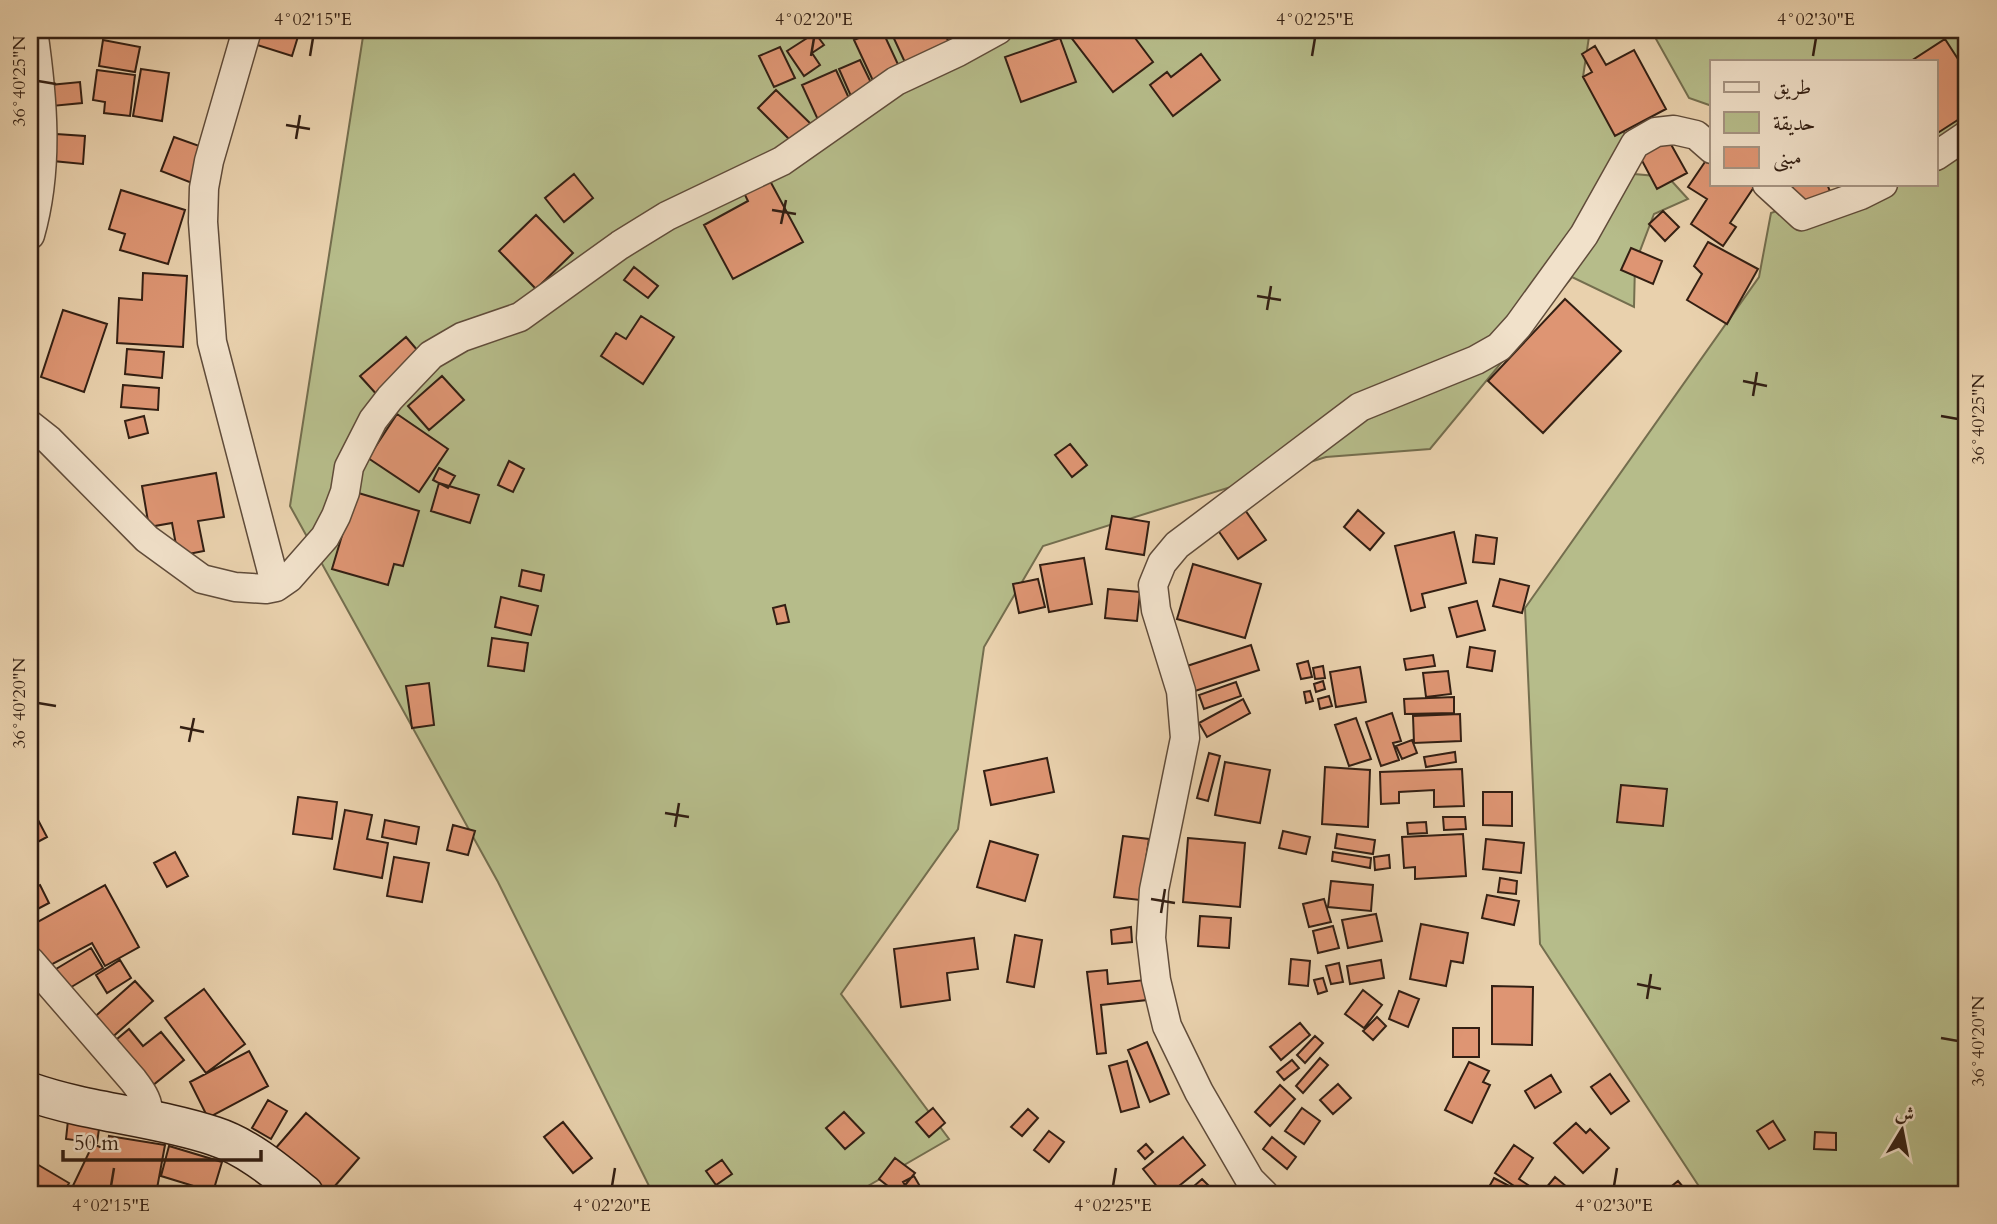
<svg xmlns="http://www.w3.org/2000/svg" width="1997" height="1224" viewBox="0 0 1997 1224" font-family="Cardo,Amiri,serif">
	<rect width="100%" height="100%" fill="#e9d1ad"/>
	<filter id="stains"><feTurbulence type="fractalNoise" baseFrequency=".00286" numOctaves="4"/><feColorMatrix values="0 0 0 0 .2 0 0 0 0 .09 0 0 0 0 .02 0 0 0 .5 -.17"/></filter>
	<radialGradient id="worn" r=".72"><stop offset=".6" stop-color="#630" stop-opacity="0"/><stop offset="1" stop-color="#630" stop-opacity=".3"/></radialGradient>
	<path fill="#b6bc8a" stroke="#746e4e" stroke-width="2" d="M364,30H1590L1583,77L1623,128L1634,174L1668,177L1688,199L1654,214L1635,264L1634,307L1572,277L1430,449L1326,457L1043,546L984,647L958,829L841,994L949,1139L854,1194H653L498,882L290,506Z
		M1651,30H1967V1194H1704L1540,944L1525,608L1759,277L1771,213L1850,184H1936V61H1712V106L1689,98Z"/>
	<path fill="#de9573" stroke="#331f13" stroke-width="2" d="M72,30H101L99,36Z
		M259,30H300L292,56L254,44Z
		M877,30H882L902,73L875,85L854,40Z
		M890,30H943L953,51L909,71Z
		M1071,30H1110L1114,36L1122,30H1129L1153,62L1113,92L1067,32Z
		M815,33L824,45L812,53L820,65L804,76L787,51Z
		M1060,38L1076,82L1021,102L1005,57Z
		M1945,39L1967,73V114L1936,134V61H1911Z
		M103,40L140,47L135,72L99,66Z
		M1595,46L1606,65L1634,50L1666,109L1615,136L1583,77L1592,72L1582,54Z
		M780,47L795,78L774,87L759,56Z
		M1201,54L1220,80L1173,116L1150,85L1167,72L1171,77Z
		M860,60L876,93L854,103L839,69Z
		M141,69L169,73L162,121L133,116Z
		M97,70L135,75L130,116L104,113L105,102L93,100Z
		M836,70L853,107L819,122L802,85Z
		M80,82L82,103L52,106L50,85Z
		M776,90L814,127L795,145L758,108Z
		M56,134L85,136L83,164L53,161Z
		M174,137L205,148L192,183L161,171Z
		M1668,139L1687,173L1657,189L1639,155Z
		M1711,153L1712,184H1756L1730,223L1736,227L1723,246L1691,224L1707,199L1688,187Z
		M574,174L593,198L564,222L545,198Z
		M769,179L803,242L733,279L704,225L748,201L744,193Z
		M1791,184H1827L1831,194L1799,206Z
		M121,190L185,210L168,264L120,250L125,234L109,229Z
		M1663,211L1679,227L1665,241L1649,224Z
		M536,215L573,253L536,289L499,251Z
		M1708,242L1758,269L1727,324L1687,300L1702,274L1694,266Z
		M1631,248L1662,261L1653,284L1621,270Z
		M634,267L658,286L648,298L624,280Z
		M143,273L187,276L183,347L117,343L119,298L142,300Z
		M1565,299L1621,351L1543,433L1488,381Z
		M63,310L107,324L84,392L41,377Z
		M641,316L674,337L643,384L601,356L616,333L626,339Z
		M406,337L424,358L379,397L360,376Z
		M127,349L164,352L162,378L125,374Z
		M442,376L464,400L429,430L408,406Z
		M123,385L159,388L158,410L121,407Z
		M397,414L448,449L419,492L368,458Z
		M144,416L148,433L129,438L125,421Z
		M1070,444L1087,465L1072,477L1055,455Z
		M509,461L524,469L513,492L498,485Z
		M439,468L455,476L448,488L433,480Z
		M216,473L224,517L198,521L204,551L178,556L172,523L149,527L142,486Z
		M439,483L479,495L470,523L431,511Z
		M355,492L419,511L403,566L394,564L388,585L332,569Z
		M1243,507L1266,540L1238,559L1215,526Z
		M1358,510L1384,533L1370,550L1344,527Z
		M1112,516L1149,522L1144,555L1106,549Z
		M1454,532L1466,583L1422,594L1425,607L1411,611L1395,546Z
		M1476,535L1497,538L1494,564L1473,562Z
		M1084,558L1092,604L1049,612L1040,565Z
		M1193,564L1261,584L1245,638L1177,619Z
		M522,570L544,575L541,591L519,586Z
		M1038,579L1045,607L1019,613L1013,584Z
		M1500,579L1529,586L1522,613L1493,606Z
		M1108,589L1140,592L1137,621L1105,618Z
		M501,597L538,606L531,635L495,627Z
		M1477,601L1485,630L1457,637L1449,608Z
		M785,605L789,622L777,624L773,608Z
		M492,638L528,643L524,671L488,666Z
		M1251,645L1259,670L1195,691L1187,666Z
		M1470,647L1495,651L1492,671L1467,667Z
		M1433,655L1435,666L1406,670L1404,659Z
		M1308,661L1312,677L1301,679L1297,664Z
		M1323,666L1325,678L1315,679L1313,668Z
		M1360,667L1366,702L1336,707L1330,672Z
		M1448,671L1451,694L1426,697L1423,673Z
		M1323,681L1325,689L1316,692L1314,684Z
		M1236,682L1241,696L1204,709L1199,695Z
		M429,683L434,725L412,728L406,686Z
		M1310,691L1313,701L1306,703L1304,692Z
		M1329,696L1332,706L1320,709L1318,699Z
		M1454,697V713L1405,714L1404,699Z
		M1243,699L1250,713L1207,737L1199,723Z
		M1392,713L1401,741L1393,743L1399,760L1381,766L1366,722Z
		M1460,714L1461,741L1414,743L1413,716Z
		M1356,718L1371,759L1349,766L1335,725Z
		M1412,740L1417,753L1402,759L1396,746Z
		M1455,752L1456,762L1426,767L1424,757Z
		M1209,753L1220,756L1208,801L1197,798Z
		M1047,758L1054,792L991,805L984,771Z
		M1225,762L1270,770L1260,823L1215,815Z
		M1325,767L1370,770L1368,827L1322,824Z
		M1462,769L1464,806L1434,807V790L1399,792V803L1381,804L1380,772Z
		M1621,785L1667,789L1663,826L1617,822Z
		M1483,792H1512V826L1483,825Z
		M298,797L337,802L332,839L293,834Z
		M345,810L372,815L367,839L388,843L382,878L334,869Z
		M1443,817H1465L1466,829L1444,830Z
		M37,818L47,837L30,846V821Z
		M385,820L419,827L416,844L382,837Z
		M1426,822L1427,833L1408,834L1407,823Z
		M453,825L475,831L468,855L447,850Z
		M1283,831L1310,837L1306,854L1279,848Z
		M1337,834L1375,840L1373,854L1335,848Z
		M1463,834L1466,876L1415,879V867L1404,868L1402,837Z
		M1123,836L1149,839L1140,900L1114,897Z
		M1188,838L1245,843L1240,907L1183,902Z
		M1486,839L1524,843L1521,873L1483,869Z
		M990,841L1038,855L1025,901L977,887Z
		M175,852L188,876L167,887L154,863Z
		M1333,852L1371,858L1370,868L1332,861Z
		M1389,855L1390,868L1375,870L1374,857Z
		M394,857L429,863L422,902L387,896Z
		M1500,878L1517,881L1516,894L1498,892Z
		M1331,881L1373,885L1371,911L1328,907Z
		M40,885L49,903L30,913V890Z
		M105,885L139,947L105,966L92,943L45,968L30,940V926Z
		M1487,895L1519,901L1514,925L1482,918Z
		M1324,899L1331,922L1309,927L1303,904Z
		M1376,914L1382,941L1348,948L1342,920Z
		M1200,916L1231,918L1229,948L1198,946Z
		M1421,924L1468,933L1463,963L1451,961L1446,986L1410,979Z
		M1333,926L1339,948L1318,953L1313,931Z
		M1131,927L1132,942L1112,944L1111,930Z
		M1015,935L1042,940L1034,987L1007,982Z
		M974,938L978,969L947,973L950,1000L901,1007L894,949Z
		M91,948L103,968L68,989L56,969Z
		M1291,959L1310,961L1308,986L1289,984Z
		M120,960L131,978L107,993L96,975Z
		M1381,960L1384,978L1350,984L1347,966Z
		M1339,963L1343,982L1331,984L1326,966Z
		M1107,970L1108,984L1145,980L1147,1000L1101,1005L1106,1053L1097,1054L1087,972Z
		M1323,978L1327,991L1318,994L1314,980Z
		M135,981L153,1001L108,1041L90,1021Z
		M1492,986L1533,987L1532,1045L1492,1044Z
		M204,989L245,1044L206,1073L165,1018Z
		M1363,990L1382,1005L1364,1028L1345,1014Z
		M1399,991L1419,999L1408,1027L1389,1019Z
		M1377,1017L1386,1026L1373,1040L1363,1031Z
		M1300,1023L1310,1035L1281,1060L1270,1047Z
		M1453,1028H1479V1057H1453Z
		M129,1029L143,1046L161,1032L184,1060L147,1090L110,1045Z
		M1315,1036L1323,1043L1305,1063L1297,1055Z
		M1147,1042L1169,1094L1150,1102L1128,1050Z
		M249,1051L268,1086L208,1118L190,1082Z
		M1320,1058L1328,1065L1303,1093L1296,1086Z
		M1292,1060L1299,1068L1284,1080L1277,1072Z
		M1127,1061L1139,1107L1121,1112L1109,1066Z
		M1469,1062L1489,1071L1483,1082L1490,1085L1472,1123L1445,1110Z
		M1610,1074L1629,1101L1611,1114L1591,1087Z
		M1551,1075L1561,1092L1535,1108L1525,1091Z
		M1338,1084L1351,1098L1333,1114L1320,1100Z
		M1280,1085L1295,1099L1270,1126L1255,1112Z
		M268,1100L287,1111L271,1139L252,1128Z
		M933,1108L945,1123L929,1137L916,1122Z
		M1302,1108L1320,1121L1304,1144L1285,1131Z
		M1028,1109L1038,1118L1022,1136L1011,1127Z
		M69,1111L101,1115L97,1143L66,1139Z
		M844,1112L864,1133L845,1149L826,1128Z
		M306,1113L359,1158L328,1194L275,1149Z
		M1773,1121L1785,1140L1769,1149L1757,1131Z
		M563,1122L592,1158L573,1173L544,1137Z
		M1576,1123L1586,1133L1590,1129L1609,1148L1583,1173L1554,1143Z
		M1049,1131L1064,1142L1049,1162L1034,1150Z
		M1815,1132L1836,1133V1150L1814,1149Z
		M109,1136L165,1145L156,1194H69L93,1144L107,1150Z
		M1183,1137L1205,1165L1169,1194H1163L1143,1169Z
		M1272,1137L1296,1157L1287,1169L1263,1149Z
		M1146,1144L1153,1152L1145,1159L1138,1151Z
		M1514,1145L1533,1158L1519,1179L1528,1185L1523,1192L1495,1173Z
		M169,1146L222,1162L213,1192L161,1176Z
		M895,1158L915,1173L898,1194L879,1179Z
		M30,1160L69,1183L63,1194H30Z
		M722,1160L732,1174L716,1185L706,1171Z
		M914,1176L922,1190L910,1194L903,1182Z
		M1555,1177L1567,1187L1561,1194H1541Z
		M1494,1178L1519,1191L1517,1194H1485Z
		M1202,1179L1217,1194H1185Z
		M1678,1181L1689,1194H1662Z"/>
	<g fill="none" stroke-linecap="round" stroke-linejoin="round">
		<defs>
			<path id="minor" d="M247,30L209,161L204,188L203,222L212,342L276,587
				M1936,156L1967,135
				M1767,184L1802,216L1861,195L1883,184
				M30,235C49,168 43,99 33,30
				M30,425L49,440L147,539L202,579L235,587L266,589L276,587L289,578L325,537L336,516L345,492L349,467L373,420L390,398L431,355L462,337L520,317L620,245L667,216L782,161L896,81L958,52L998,30
				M30,961L133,1080C143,1093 150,1103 148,1119
				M1264,1194L1250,1180L1199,1092L1167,1026L1156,980L1151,938L1154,890L1185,738L1181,691L1156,610L1153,585L1162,563L1177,545L1360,407L1476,360L1499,347L1518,326L1584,235L1635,144L1656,132L1674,130L1696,135L1712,149"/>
			<path id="secondary" d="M30,1092C90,1113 154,1116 214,1136C248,1147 277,1172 304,1194"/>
		</defs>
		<use href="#minor" stroke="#604c3a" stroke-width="31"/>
		<use href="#secondary" stroke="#331f13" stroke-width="41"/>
		<use href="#minor" stroke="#f1e1ca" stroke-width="28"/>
		<use href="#secondary" stroke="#f1e1ca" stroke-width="38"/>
	</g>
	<path fill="none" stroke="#331f13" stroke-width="2.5" d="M310,56L313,38M811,56L814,38M1312,56L1315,38M1813,56L1816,38M38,81L56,84M286,125L310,129M296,139L300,115M772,210L796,214M781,224L786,200M1257,296L1281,300M1267,310L1271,286M1743,381L1767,386M1753,396L1757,372M1941,416L1958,419M38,703L56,706M180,727L204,732M189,742L194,718M665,813L689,817M675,827L679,803M1151,899L1175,903M1161,913L1165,889M1637,984L1661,989M1647,999L1651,974M1941,1038L1958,1041M111,1186L114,1168M612,1186L615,1168M1113,1186L1116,1168M1614,1186L1617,1168"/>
	<rect width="1997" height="1224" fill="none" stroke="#e9d1ad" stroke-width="77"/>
	<rect x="1710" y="60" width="228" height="126" fill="#f1e1ca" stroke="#a59381" stroke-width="2"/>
	<rect x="1724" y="82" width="35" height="10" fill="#f1e1ca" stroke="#a59381" stroke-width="2"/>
	<text x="1773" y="94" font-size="21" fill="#331f13">طريق</text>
	<rect x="1724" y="112" width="35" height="21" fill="#b6bc8a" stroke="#a59381" stroke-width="2"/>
	<text x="1773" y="130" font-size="21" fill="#331f13">حديقة</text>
	<rect x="1724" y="147" width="35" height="21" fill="#de9573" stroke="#a59381" stroke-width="2"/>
	<text x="1773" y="164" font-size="21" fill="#331f13">مبنى</text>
	<g transform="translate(1902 1130) rotate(10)" stroke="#f1e1ca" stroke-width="5" paint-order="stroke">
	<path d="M0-5L12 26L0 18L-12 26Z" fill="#331f13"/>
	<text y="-10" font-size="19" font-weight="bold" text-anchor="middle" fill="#331f13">ش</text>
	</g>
	<path d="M63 1150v10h198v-10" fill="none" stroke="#331f13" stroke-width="3.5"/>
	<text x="74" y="1150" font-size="21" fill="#331f13" stroke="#f1e1ca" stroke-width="5" paint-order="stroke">50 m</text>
	<rect x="38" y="38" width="1920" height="1148" fill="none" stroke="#331f13" stroke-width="2.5"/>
	<g font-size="18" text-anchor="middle" fill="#331f13">
		<text x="313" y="25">4°02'15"E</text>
		<text x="814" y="25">4°02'20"E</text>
		<text x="1315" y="25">4°02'25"E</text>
		<text x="1816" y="25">4°02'30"E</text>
		<text transform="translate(19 81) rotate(-90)" y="6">36°40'25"N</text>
		<text transform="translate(1978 419) rotate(-90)" y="6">36°40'25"N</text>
		<text transform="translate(19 703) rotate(-90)" y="6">36°40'20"N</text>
		<text transform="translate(1978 1041) rotate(-90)" y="6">36°40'20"N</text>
		<text x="111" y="1211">4°02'15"E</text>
		<text x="612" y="1211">4°02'20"E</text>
		<text x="1113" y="1211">4°02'25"E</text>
		<text x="1614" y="1211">4°02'30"E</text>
	</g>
	<rect width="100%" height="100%" filter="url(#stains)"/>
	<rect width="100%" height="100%" fill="url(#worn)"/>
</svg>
